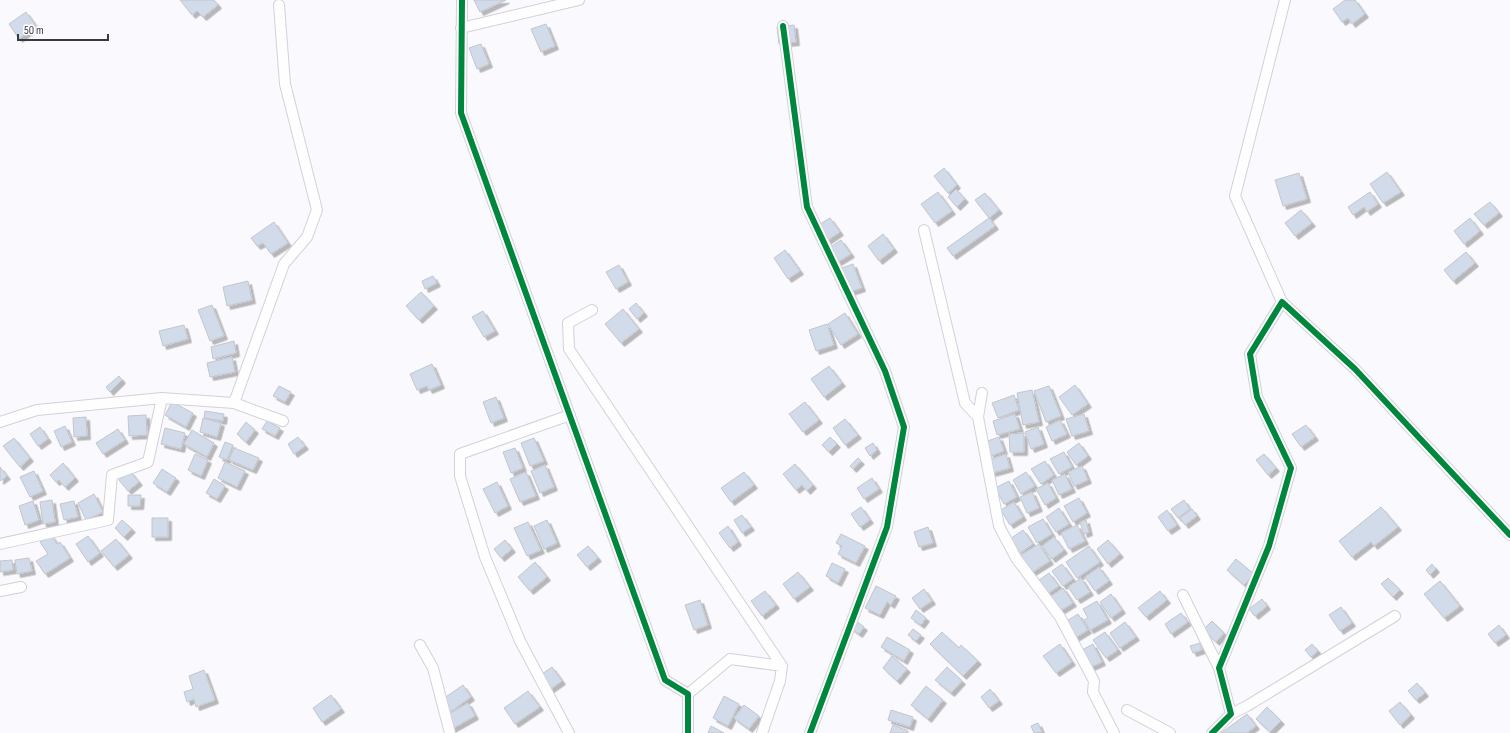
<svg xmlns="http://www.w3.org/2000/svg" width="1510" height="733" viewBox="0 0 1510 733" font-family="'Sofia Sans Condensed',sans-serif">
	<defs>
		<filter id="shadow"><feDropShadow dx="3.5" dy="3.5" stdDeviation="0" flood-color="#0004"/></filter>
	</defs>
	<rect width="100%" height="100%" fill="#fafafe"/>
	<path fill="#d2dbea" stroke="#c2c6cc" filter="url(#shadow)" d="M180,0H214L218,5L203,17L197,11L192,15Z
		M474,0H506L480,12Z
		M1345,0H1355L1365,14L1352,24L1348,18L1342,22L1333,9Z
		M26,12L36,26L19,39L9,24Z
		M546,24L555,46L541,52L531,29Z
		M794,25L796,42L779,44L777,27Z
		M481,44L489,64L477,69L469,48Z
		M944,168L957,185L948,193L934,176Z
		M1387,172L1401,192L1383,203L1370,184Z
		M1299,173L1307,199L1283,206L1275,180Z
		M956,189L965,199L957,207L948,197Z
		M938,192L952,211L935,223L921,204Z
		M1370,192L1378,204L1367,212L1364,207L1353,215L1348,207Z
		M985,193L999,210L989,218L975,200Z
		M1490,202L1499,213L1484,225L1474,214Z
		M1301,210L1312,223L1295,236L1285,223Z
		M830,218L840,232L827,241L817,226Z
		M989,218L995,226L953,256L947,248Z
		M1470,218L1480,231L1464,244L1454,231Z
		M274,222L288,243L271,254L263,243L257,246L251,238Z
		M883,234L894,249L879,261L868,246Z
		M841,240L851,254L838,262L829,248Z
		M785,250L800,271L788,279L774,258Z
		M1466,252L1475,263L1453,281L1444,270Z
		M853,264L862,288L847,293L839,269Z
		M619,265L628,282L616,289L606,272Z
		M433,276L437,283L425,289L422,281Z
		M248,281L252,300L227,306L223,287Z
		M421,292L434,306L419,320L406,306Z
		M636,303L644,313L637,319L629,309Z
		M212,305L224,336L210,341L198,310Z
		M623,309L639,329L621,343L605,324Z
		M483,311L495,331L484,337L472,317Z
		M845,313L858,334L841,345L828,324Z
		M827,324L834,345L816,351L809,330Z
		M184,325L188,339L163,346L159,331Z
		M234,341L236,353L213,359L211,347Z
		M232,357L235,372L210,377L207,363Z
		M432,364L441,385L429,390L427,386L417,390L410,374Z
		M829,366L842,383L824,397L811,379Z
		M119,376L122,380L110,392L106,387Z
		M1075,385L1088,404L1072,415L1059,397Z
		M279,386L291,392L285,402L273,396Z
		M1049,386L1061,416L1046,422L1034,391Z
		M1032,390L1039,422L1023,425L1017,393Z
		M1014,395L1019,410L998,418L992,403Z
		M496,397L504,418L491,423L483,402Z
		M172,402L193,413L186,427L165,415Z
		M805,402L819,420L803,432L789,414Z
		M205,411L224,414L223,421L204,418Z
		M1015,414L1020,429L997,435L993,421Z
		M1084,414L1089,431L1072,436L1066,419Z
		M146,415L147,435L129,436L128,416Z
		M86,417L87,436L74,437L73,418Z
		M203,418L221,423L217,437L200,432Z
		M845,419L858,435L845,445L833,428Z
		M1060,420L1067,434L1052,441L1046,427Z
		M267,421L280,428L275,436L262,429Z
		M246,422L255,430L246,442L237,434Z
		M1306,425L1315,437L1301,447L1292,434Z
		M65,426L72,442L61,447L54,431Z
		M40,427L48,439L38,446L30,434Z
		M1038,427L1044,444L1031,449L1025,432Z
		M165,428L185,433L181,449L161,444Z
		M118,429L125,440L103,454L96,443Z
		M192,430L214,443L207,457L184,444Z
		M1024,433V452H1010L1009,434Z
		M298,437L305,446L294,454L288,444Z
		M830,437L837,444L829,452L822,445Z
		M999,437L1004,451L991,456L985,442Z
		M14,438L30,458L20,467L3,446Z
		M534,438L544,461L530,466L521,443Z
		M225,442L233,445L227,460L219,457Z
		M873,443L877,450L870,456L865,448Z
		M1079,443L1088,456L1076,465L1067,452Z
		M234,448L259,458L253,470L229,460Z
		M515,448L523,468L511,473L503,452Z
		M1064,452L1072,467L1059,474L1050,459Z
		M195,454L208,460L201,476L188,470Z
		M1006,454L1010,468L992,473L988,460Z
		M1264,454L1276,468L1268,475L1256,460Z
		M858,458L861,461L853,469L850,466Z
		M1045,461L1054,475L1041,484L1031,469Z
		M225,462L245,471L237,487L218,478Z
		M63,463L75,478L65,487L59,480L56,482L50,475Z
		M795,464L813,485L807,491L802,485L796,490L783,474Z
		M545,465L554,487L540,493L531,471Z
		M1082,466L1088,480L1074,486L1068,472Z
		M0,467L7,476L0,481Z
		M162,469L176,478L167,492L153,483Z
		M34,471L43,491L30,497L20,477Z
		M130,471L139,482L128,491L119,480Z
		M526,472L536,496L520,502L510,479Z
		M744,472L754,485L731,502L721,488Z
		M1026,472L1035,486L1021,494L1013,480Z
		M1065,474L1072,489L1059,495L1052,480Z
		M872,478L879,489L864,499L857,488Z
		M214,479L225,486L217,499L206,493Z
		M1009,481L1017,497L1004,504L995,488Z
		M497,482L508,506L495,513L483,489Z
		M1048,483L1056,498L1045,505L1036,489Z
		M1032,492L1039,508L1027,513L1020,497Z
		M94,494L103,512L86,520L78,503Z
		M128,495H141L140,506H128Z
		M1079,498L1087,513L1073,522L1064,506Z
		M52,500L55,522L43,524L40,502Z
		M1184,500L1190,509L1178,518L1171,509Z
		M33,501L39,520L25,525L19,506Z
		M74,501L78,517L64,520L60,504Z
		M1014,502L1023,517L1010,525L1001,510Z
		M861,507L870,520L860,527L851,514Z
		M1381,507L1398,527L1374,546L1371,542L1352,557L1339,541Z
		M1059,508L1069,524L1056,532L1046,517Z
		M1192,509L1197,516L1185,525L1180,518Z
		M1167,510L1177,525L1168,531L1158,517Z
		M742,515L751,527L742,533L734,520Z
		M152,518H168V537H152Z
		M1043,519L1052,534L1037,543L1028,527Z
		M122,520L132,529L124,537L115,528Z
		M547,520L557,543L544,549L534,526Z
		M1086,520L1089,532L1084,534L1080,522Z
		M528,522L541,550L527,556L514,528Z
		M1077,525L1085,541L1069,549L1061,533Z
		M728,526L738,542L730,548L719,533Z
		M928,527L933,543L919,547L914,532Z
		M1023,530L1033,544L1020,553L1010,539Z
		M841,534L865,546L856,563L838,554L842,546L836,543Z
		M51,535L57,544L60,542L70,558L45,574L36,561L48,554L40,542Z
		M88,536L100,553L88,562L76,544Z
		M1054,537L1064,550L1052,559L1042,546Z
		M116,539L129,555L114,567L101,551Z
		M505,540L512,549L501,558L494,549Z
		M1108,540L1120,554L1108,564L1097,549Z
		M1039,544L1050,561L1031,573L1021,555Z
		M588,546L598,558L587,567L577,555Z
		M1089,546L1100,562L1077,578L1066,562Z
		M29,558L32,571L17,574L15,560Z
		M1236,559L1254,574L1244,585L1227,570Z
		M12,560L13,570L0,572V561Z
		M535,562L547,577L530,591L518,577Z
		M832,563L845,569L838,583L826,576Z
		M1062,564L1073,579L1063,586L1052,571Z
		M1432,564L1436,569L1430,575L1426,570Z
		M1099,567L1109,581L1095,591L1085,577Z
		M798,572L810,587L794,599L783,584Z
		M1049,573L1059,586L1047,594L1038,581Z
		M1081,578L1090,592L1077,600L1068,587Z
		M1388,578L1400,590L1393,597L1381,584Z
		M1440,581L1460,606L1444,618L1424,594Z
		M876,586L896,596L891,605L887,602L880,615L865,608Z
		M1063,588L1073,603L1060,611L1050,597Z
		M924,589L932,601L920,609L912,598Z
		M765,591L776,605L762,616L751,601Z
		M1160,591L1167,600L1146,617L1138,608Z
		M1111,594L1122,610L1111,618L1100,602Z
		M1262,599L1267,606L1255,616L1249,609Z
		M700,600L708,625L694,630L685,605Z
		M1097,601L1108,620L1090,630L1084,620L1088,618L1083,609Z
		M1341,607L1352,623L1340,631L1329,615Z
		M916,610L926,618L921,625L911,618Z
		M1181,613L1188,622L1171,634L1165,624Z
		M1078,614L1088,630L1075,638L1065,622Z
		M855,620L864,627L859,634L849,627Z
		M1212,621L1224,633L1216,642L1203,630Z
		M1125,622L1136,637L1120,648L1110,633Z
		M1499,625L1506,635L1495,643L1488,634Z
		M913,629L921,635L916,641L908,635Z
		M942,632L959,648L961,645L978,661L963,676L930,644Z
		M1105,632L1118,650L1106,658L1093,640Z
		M887,637L910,650L904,661L881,647Z
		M1200,643L1202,650L1193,653L1190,646Z
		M1060,644L1072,662L1056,673L1043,656Z
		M1093,644L1102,662L1089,668L1080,651Z
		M1312,644L1318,651L1311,657L1305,650Z
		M892,656L907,669L897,681L883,668Z
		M552,667L562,681L548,691L538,677Z
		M947,667L962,681L951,693L935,680Z
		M204,670L215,700L196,707L194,699L187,702L184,692L193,689L189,676Z
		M1417,683L1425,693L1416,700L1408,691Z
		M463,685L471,697L449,713L440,701Z
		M926,686L943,700L928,719L911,705Z
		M990,689L999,701L989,708L981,697Z
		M528,691L540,707L515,724L504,708Z
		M331,695L341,709L322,722L313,708Z
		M724,696L739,704L728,726L713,718Z
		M1400,702L1411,715L1400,725L1389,711Z
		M468,703L475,716L452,729L445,716Z
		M744,705L759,716L749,729L734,718Z
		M1267,707L1281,721L1270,732L1256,719Z
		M891,710L913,717L910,727L888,720Z
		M1247,714L1256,726L1247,733H1221Z
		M1038,723L1042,732L1034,733L1031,726Z
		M893,725L908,731L907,733H890Z
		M711,726L724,733H708Z"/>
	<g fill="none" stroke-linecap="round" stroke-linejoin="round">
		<defs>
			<path id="minor" d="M462,0L461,113L665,680L688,694V733
				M783,26L807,207L885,371L904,427L887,527L810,733
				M461,28L579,0
				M924,230L965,403L978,417L999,526L1016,558L1060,617L1094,681L1093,692L1114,733
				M1282,302L1235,196L1285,0
				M592,310L568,323L569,349L782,666L780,681L762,733
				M234,403L284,264L307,237L317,210L285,84L279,5
				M978,417L982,393
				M0,422L37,410L162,398L234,403L283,421
				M0,544L108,520L112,475L148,462L162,398
				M0,591L21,587
				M1183,595L1219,668
				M420,645L433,668L450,733
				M688,694L730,659L782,666
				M1127,710L1170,733
				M1231,714L1247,706L1395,616
				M569,733L520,641L485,557L460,476V454L570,415
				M1212,733L1231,714L1219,668L1269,546L1291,468L1257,397L1250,354L1282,302L1355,369L1510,535"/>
		</defs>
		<use href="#minor" stroke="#d1d1d8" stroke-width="12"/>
		<use href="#minor" stroke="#fefeff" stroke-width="10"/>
		<defs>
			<path id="cycleway" d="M462,0L461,113L665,680L688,694V733
				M783,26L807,207L885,371L904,427L887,527L810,733
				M1212,733L1231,714L1219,668L1269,546L1291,468L1257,397L1250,354L1282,302L1355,369L1510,535"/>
		</defs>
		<use href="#cycleway" stroke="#fff" stroke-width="8"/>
		<use href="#cycleway" stroke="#00873e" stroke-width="6"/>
	</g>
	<path d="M18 34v6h90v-6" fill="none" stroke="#393944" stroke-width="2"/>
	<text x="24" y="34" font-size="12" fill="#393944" stroke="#ffffff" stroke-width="3" paint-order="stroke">50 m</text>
</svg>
